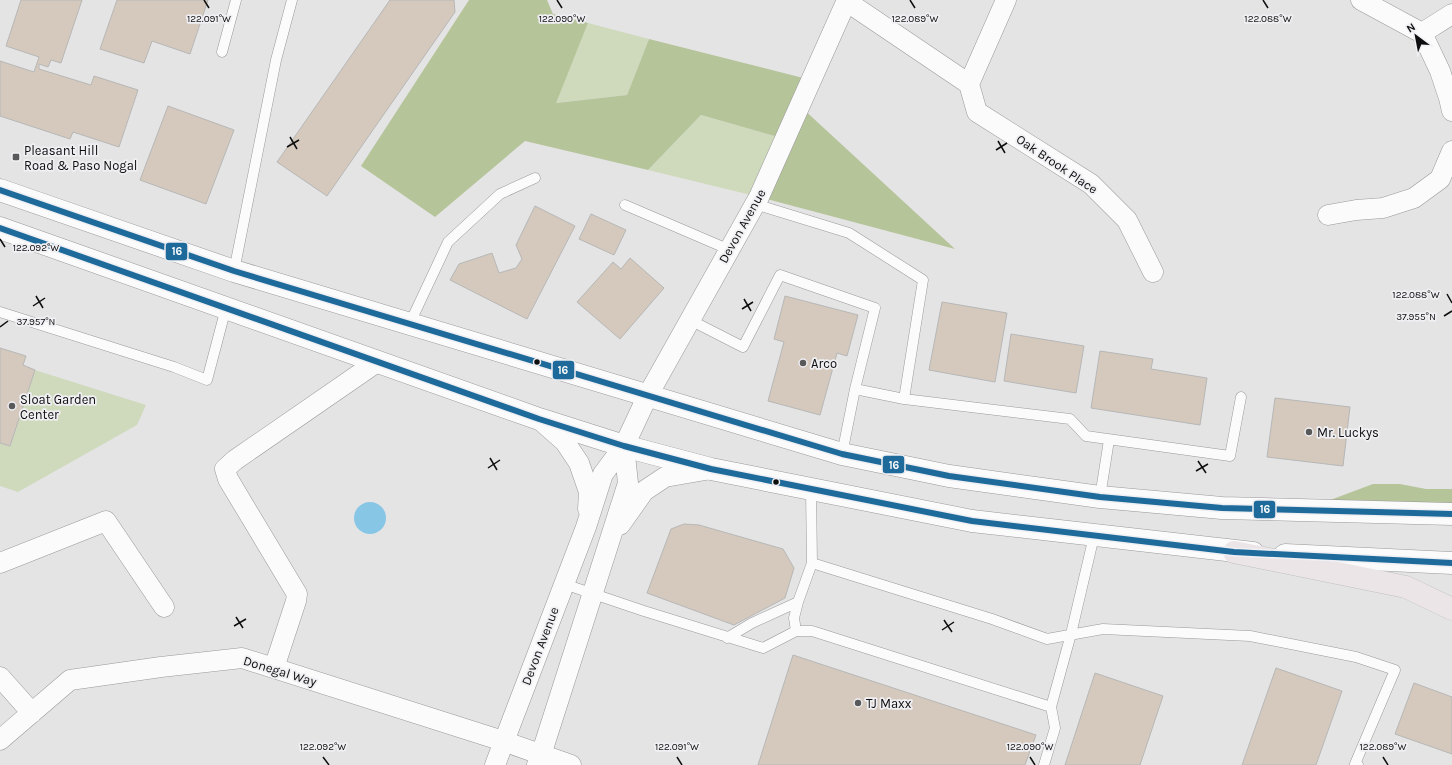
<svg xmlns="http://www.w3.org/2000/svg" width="1452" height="765" viewBox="0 0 1452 765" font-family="Karla,sans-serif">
	<rect width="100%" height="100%" fill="#e4e4e5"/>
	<path fill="#cfdabd" d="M588,23L649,39L627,95L555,103Z
		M701,115L785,139L759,197L648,170Z
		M35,370L146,405L137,425L18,492L0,486V443L10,446Z"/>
	<path fill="#b6c49a" d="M469,0H547L553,14L588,23L556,103L627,95L649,39L811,80L800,106L955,249L759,197L785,139L701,115L648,170L525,141L435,217L361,166Z
		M1373,484H1400L1426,489H1452V514L1301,511Z"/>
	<path fill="#88c6e6" d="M354 518a16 16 0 1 1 32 0a16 16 0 1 1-32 0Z"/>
	<path fill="#d4c9bc" stroke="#b7b7b7" d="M21,0H82L61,63L51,60L48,67L39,64V69L91,85L94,76L138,90L119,147L73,132L70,139L0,116V61L34,72L39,57L6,46Z
		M117,0H208L190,54L152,41L144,63L100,49Z
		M390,0H454L455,12L327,196L277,162Z
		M168,106L234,130L206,204L140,180Z
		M535,206L575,226L527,319L450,280L459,264L492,253L499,273L516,268L522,259L516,245Z
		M591,214L626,230L614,255L579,239Z
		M630,258L664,288L620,339L577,302L613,262L621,269Z
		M785,296L858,315L847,356L837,353L820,415L768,401L784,342L774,339Z
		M942,302L1007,313L995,382L929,370Z
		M1011,334L1084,346L1076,393L1004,381Z
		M0,348L26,356L23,365L35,370L10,446L0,443Z
		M1100,351L1153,359L1151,369L1207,378L1200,425L1091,408Z
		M1275,398L1350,407L1343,466L1267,457Z
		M684,524L699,525L783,549L794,568L785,598L734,625L647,593L671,529Z
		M793,655L1036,735L1025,765H758Z
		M1276,668L1342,691L1316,765H1242Z
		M1095,673L1163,696L1140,765H1065Z
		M1414,683L1452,697V754L1395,734Z"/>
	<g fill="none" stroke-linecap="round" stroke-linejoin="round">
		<defs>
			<path id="lane" d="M222,52L236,0
				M625,205L730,250
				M234,271L276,60L292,0
				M0,312L174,367L207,380L226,308
				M690,320L743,347L780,275L875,308L855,389L904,399L923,280L849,233L755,204
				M410,323L448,242L500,194L535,178
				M904,399L1070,419L1086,436L1230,456L1241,397
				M842,454L855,389
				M1100,497L1109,440
				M812,563L992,619L1047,639L1103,629L1250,636L1356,657L1395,670L1355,764L1358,765
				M564,584L644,611L763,648L796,631H812L1051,707L1071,634L1094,536
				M796,631L794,618L798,602L812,563L811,489
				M727,638L752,623L798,602
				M1044,765L1055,728L1051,707"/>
			<path id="street" d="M1361,0L1422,33L1440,71L1449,98L1452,111
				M846,1L969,84L1006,0
				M1422,33L1452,14
				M969,84L977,112L1091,184L1127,220L1153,272
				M1328,215L1356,210L1383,208L1414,198L1440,179L1452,151
				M539,419L565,442L579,463L589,492L588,509
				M620,525L644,491L665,477L711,469
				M0,563L106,521L164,607
				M274,668L296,601L297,594L228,479L225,469L235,460L377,362
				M0,677L32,713
				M0,740L70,680L161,667L242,658L503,741L571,765
				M495,765L586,527L603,474L624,446L648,395L759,197L847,0
				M537,765L541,755L628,483L624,446"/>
			<path id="secondary" d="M0,190L234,271L842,454L949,476L1100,497L1222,508L1452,514
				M0,228L539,419L624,446L711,469L972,521L1253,553
				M1285,555L1452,563"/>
			<path id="primary" d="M1234,552L1406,587L1452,609"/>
		</defs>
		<use href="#lane" stroke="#99999a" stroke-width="11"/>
		<use href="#street" stroke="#99999a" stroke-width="21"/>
		<use href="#secondary" stroke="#99999a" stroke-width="23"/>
		<use href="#primary" stroke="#c1c1c1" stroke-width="23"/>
		<use href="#lane" stroke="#fbfbfb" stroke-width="10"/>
		<use href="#street" stroke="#fbfbfb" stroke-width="20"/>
		<use href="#secondary" stroke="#fbfbfb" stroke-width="22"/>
		<use href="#primary" stroke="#ece5e8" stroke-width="22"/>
		<defs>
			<path id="bus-1" d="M0,190L234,271L842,454L949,476L1100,497L1222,508L1452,514
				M0,228L539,419L624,446L711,469L972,521L1234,552L1452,563"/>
		</defs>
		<use href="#bus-1" stroke="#f0f0f4" stroke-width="9"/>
		<use href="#bus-1" stroke="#1e6b9b" stroke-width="6"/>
	</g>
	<path fill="none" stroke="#0e0e0f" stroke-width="1.5" d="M204,0L209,8M557,0L562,8M910,0L915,8M1263,0L1268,8M290,137L297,149M998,141L1005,153M287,147L299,140M996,150L1007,143M0,239L5,247M1447,294L1452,303M36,296L43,308M744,299L751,311M33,306L45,298M742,309L753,302M1444,316L1452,311M0,327L8,321M490,458L497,470M1198,461L1206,473M488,468L500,460M1196,471L1208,464M236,617L243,628M944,620L952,632M234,626L246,619M942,630L954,622M323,757L329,765M677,757L682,765M1030,757L1035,765M1383,757L1388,765"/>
	<g fill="#59595a" stroke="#f0f0f4" stroke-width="1.5">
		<rect x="12" y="153" width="8" height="8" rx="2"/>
		<circle cx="803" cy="363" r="4"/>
		<circle cx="12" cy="406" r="4"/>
		<circle cx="1309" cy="432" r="4"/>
		<circle cx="858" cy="703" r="4"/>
	</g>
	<g fill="#0e0e0f" stroke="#f0f0f4" stroke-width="1.5">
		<circle cx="537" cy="362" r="3.5"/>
		<circle cx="776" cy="482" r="3.5"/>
	</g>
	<g text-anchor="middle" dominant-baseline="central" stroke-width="3.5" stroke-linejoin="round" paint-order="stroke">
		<g font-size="13" fill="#0e0e0f" stroke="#f0f0f4" text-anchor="start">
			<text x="24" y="150">Pleasant Hill<tspan x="24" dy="15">Road &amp; Paso Nogal</tspan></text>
			<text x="811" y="363">Arco</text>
			<text x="20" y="399">Sloat Garden<tspan x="20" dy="15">Center</tspan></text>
			<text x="1317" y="432">Mr. Luckys</text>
			<text x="866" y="703">TJ Maxx</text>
		</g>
		<g font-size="13" fill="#0e0e0f" stroke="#f0f0f4">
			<text transform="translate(1057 164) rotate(34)">Oak Brook Place</text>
			<text transform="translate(742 226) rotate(-61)">Devon Avenue</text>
			<text transform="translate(540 646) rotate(-69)">Devon Avenue</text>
			<text transform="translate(280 671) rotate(17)">Donegal Way</text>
		</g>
	</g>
	<g font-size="10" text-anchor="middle" fill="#0e0e0f" stroke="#f0f0f4" stroke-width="3.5" stroke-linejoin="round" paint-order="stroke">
		<text x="209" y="22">122.091°W</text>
		<text x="562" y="22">122.090°W</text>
		<text x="915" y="22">122.089°W</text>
		<text x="1268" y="22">122.088°W</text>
		<text x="36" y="251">122.092°W</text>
		<text x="1416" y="298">122.088°W</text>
		<text x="1416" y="320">37.955°N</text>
		<text x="36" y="325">37.957°N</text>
		<text x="323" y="750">122.092°W</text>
		<text x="677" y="750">122.091°W</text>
		<text x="1030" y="750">122.090°W</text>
		<text x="1383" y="750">122.089°W</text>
	</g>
	<g stroke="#f0f0f4" stroke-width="1.5">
		<rect x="165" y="242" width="23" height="19" rx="4" fill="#1e6b9b"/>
		<rect x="552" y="360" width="23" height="20" rx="4" fill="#1e6b9b"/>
		<rect x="882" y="455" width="23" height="19" rx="4" fill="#1e6b9b"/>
		<rect x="1253" y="500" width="23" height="19" rx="4" fill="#1e6b9b"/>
	</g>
	<g font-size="11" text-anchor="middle" font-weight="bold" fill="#fff">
		<text x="177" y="255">16</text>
		<text x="563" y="374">16</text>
		<text x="894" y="469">16</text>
		<text x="1265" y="513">16</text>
	</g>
	<g transform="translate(1416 36) rotate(328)" stroke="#f0f0f4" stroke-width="3" paint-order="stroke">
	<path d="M0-3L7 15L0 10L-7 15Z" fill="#0e0e0f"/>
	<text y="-6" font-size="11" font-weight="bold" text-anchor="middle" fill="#0e0e0f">N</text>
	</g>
</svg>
